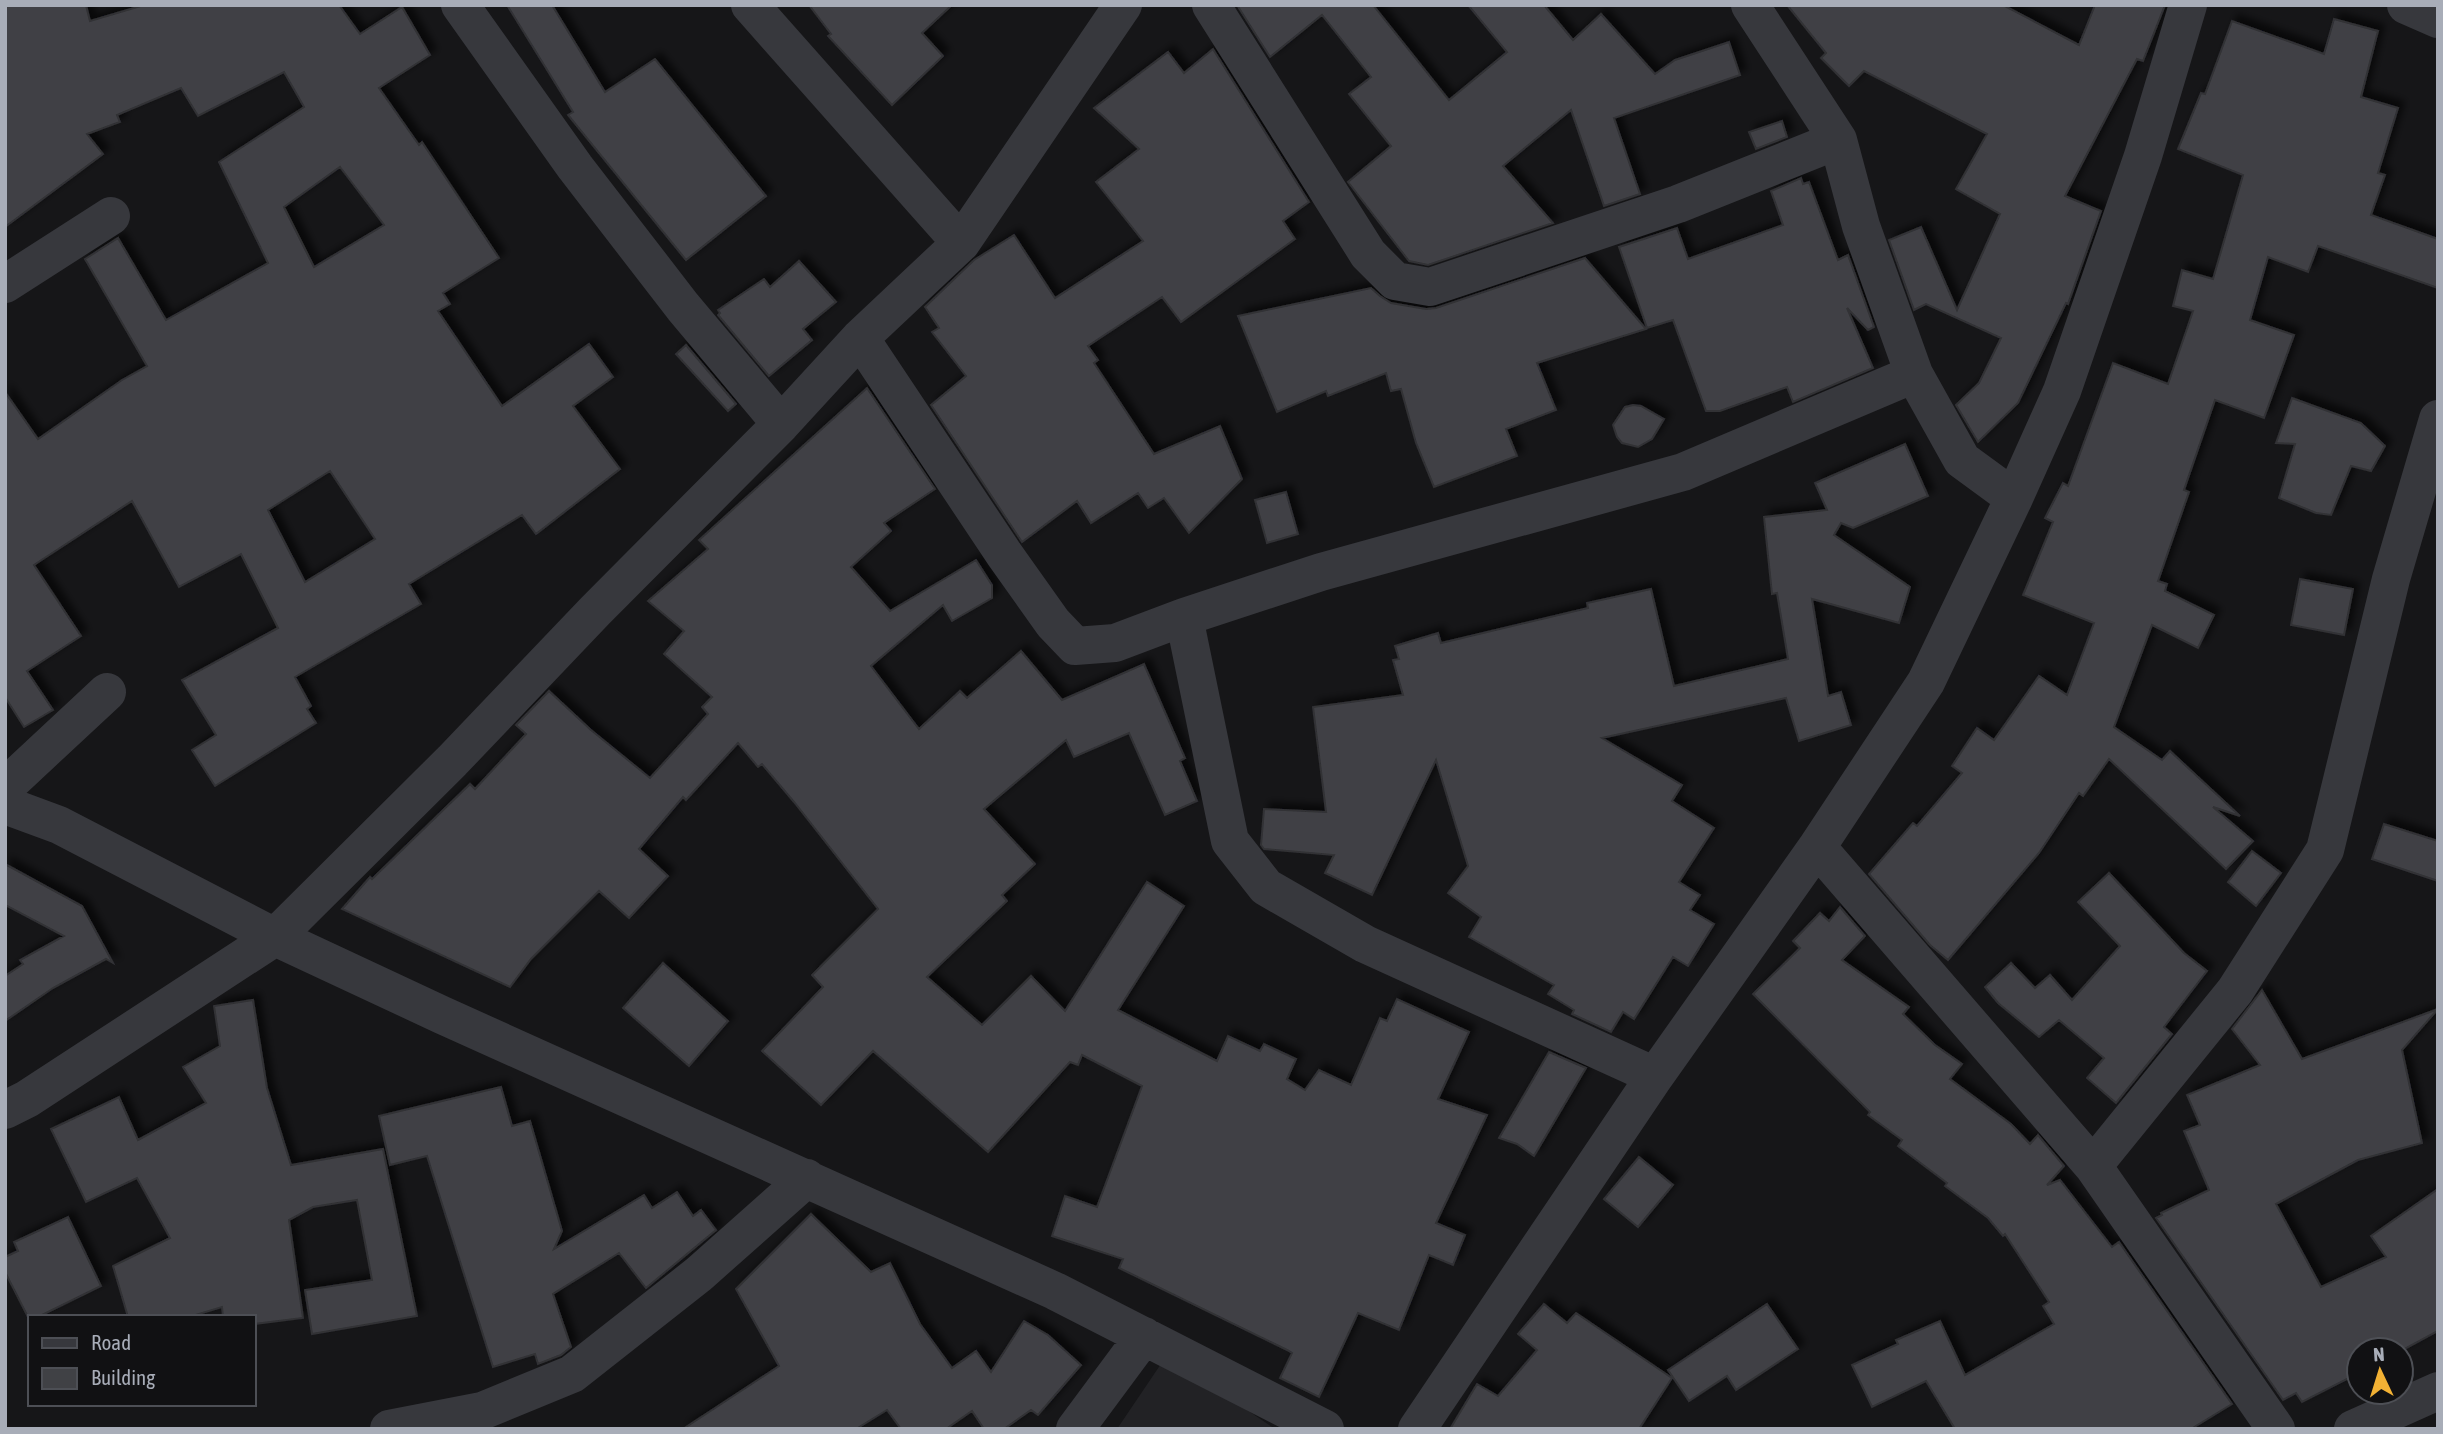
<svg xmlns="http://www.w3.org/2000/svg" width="2443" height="1434" viewBox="0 0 2443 1434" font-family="'Asap Condensed',sans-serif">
	<defs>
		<filter id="shadow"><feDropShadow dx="6" dy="-6" stdDeviation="3.5" flood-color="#0009"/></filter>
	</defs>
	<rect width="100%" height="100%" fill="#161618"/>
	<path fill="#222225" d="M1167,1355L1275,1429H1117Z"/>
	<path fill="#404145" stroke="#303034" stroke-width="2" fill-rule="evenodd" filter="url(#shadow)" d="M5,5H86L90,21L144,5H339L360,34L402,7L430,55L379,88L419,145L422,142L499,258L443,293L450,304L438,311L502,406L589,344L613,377L573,406L620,469L536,534L522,515L409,584L421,604L295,677L311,706L307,709L316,723L215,786L192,750L216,735L182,680L278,628L241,554L179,587L132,501L34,565L81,636L27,671L53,710L24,727L5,697V392L38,439L122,380L147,366L85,259L118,238L166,320L268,263L219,162L304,107L284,72L198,116L181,88L117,115L120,122L87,134L103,154L5,227ZM340,167L384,225L314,267L284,207ZM330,471L375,539L305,582L268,510Z
		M507,5H552L605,92L655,59L766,196L686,260L568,115L573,112Z
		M809,5H952L922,33L943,56L892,105L828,36L831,34Z
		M1237,5H1373L1449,100L1507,52L1468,5H1544L1573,40L1601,14L1655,74L1675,60L1729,42L1740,75L1614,118L1640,194L1604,206L1571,110L1503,166L1553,223L1428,265L1409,261L1348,182L1391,146L1349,94L1371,77L1322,15L1270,57Z
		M1787,5H2003L2079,45L2095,5H2165L2143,61L2137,59L2065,196L2101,211L2068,304L2066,303L2018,403L1978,442L1956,405L1979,383L2001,338L1926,304L1914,310L1889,240L1921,227L1957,310L2000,214L1956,189L1987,134L1864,71L1849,86L1821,58L1826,53Z
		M2334,19L2378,31L2361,97L2398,108L2378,173L2385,175L2371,215L2438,239V288L2318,246L2308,272L2268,257L2250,320L2294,335L2264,418L2215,400L2184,490L2189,492L2158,581L2167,584L2165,591L2214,615L2198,648L2152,625L2114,727L2162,760L2170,751L2240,816L2213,807L2253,841L2226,869L2109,759L2083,796L2079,793L2039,853L1948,960L1930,945L1869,874L1913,823L1917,826L1962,773L1952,766L1977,728L1994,740L2039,676L2067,695L2094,623L2023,595L2053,522L2045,518L2063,483L2068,486L2113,363L2168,384L2193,311L2173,306L2182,270L2213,279L2243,175L2178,149L2201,93L2205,94L2232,21L2324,54Z
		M1213,49L1309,202L1283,221L1295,239L1181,322L1162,297L1088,346L1098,360L1094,363L1154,454L1220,426L1242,479L1189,533L1164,498L1148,508L1138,493L1091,523L1077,501L1022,542L931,405L966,376L932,332L939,328L925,307L974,260L1014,235L1055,298L1143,241L1096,182L1139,149L1094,108L1168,52L1184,73Z
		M1782,121L1787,137L1756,149L1749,132Z
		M1801,178L1803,184L1809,182L1838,260L1848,255L1874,327L1868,330L1847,308L1873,368L1793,402L1787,387L1720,411H1706L1673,320L1647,328L1619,247L1677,228L1688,259L1783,225L1771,191Z
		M1585,258L1646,329L1537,363L1556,410L1506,429L1517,456L1434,487L1416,443L1401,389L1391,391L1386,373L1328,396L1326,391L1277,412L1238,316L1371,288L1380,296L1391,303L1426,309L1436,308Z
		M799,261L836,302L803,329L812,340L769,376L718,315L720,313L718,310L764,279L770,287Z
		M686,345L736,404L728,411L676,354Z
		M867,388L935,489L884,523L891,531L851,567L890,611L976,560L992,585V598L952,621L943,605L871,666L919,729L960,691L967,698L1021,651L1062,700L1144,664L1185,758L1180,761L1197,801L1165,815L1129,733L1074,757L1066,740L984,809L1035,864L1002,895L1007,901L927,977L982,1025L1031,976L1065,1011L1147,882L1184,906L1118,1010L1217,1061L1228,1036L1260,1051L1264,1044L1296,1059L1287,1079L1305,1090L1319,1070L1351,1085L1380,1018L1387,1021L1397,999L1469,1032L1438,1099L1487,1115L1436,1223L1465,1235L1453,1265L1429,1255L1399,1330L1358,1313L1319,1397L1280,1378L1292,1353L1287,1350L1119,1268L1123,1259L1052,1236L1065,1196L1097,1207L1142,1086L1082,1055L1078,1065L1070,1062L988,1152L873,1051L821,1105L762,1051L823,987L812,975L878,909L794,802L762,764L758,767L738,743L686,800L683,797L639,849L668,876L629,918L599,891L531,959L510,987L342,909L370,877L372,879L470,784L475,789L526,734L516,725L549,691L591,730L650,778L708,714L702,707L712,697L664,654L684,631L648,601L708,549L699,540Z
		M2292,398L2361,423L2385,446L2371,471L2351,466L2331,515L2316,513L2279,498L2295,444L2276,443Z
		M1633,405L1641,406L1664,419L1652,439L1638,447L1622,443L1617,437L1613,425L1625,407Z
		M1905,444L1928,496L1853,528L1841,523L1834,535L1910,587L1899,623L1812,599L1828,696L1841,692L1851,725L1799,741L1786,698L1602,738L1682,785L1672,801L1714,828L1679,882L1700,895L1690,910L1714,924L1688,966L1673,957L1634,1019L1623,1012L1611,1032L1572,1014L1574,1010L1548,994L1554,985L1469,937L1481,917L1448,893L1468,866L1436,760L1372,895L1325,873L1334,855L1264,849L1261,845L1264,809L1326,812L1313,707L1403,695L1393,660L1399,659L1395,646L1438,633L1441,643L1588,608L1587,603L1651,589L1674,686L1788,659L1777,593L1772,594L1764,517L1827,510L1815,483Z
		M1286,492L1298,534L1267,543L1255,500Z
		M2300,579L2353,589L2344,635L2291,625Z
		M2384,824L2438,841V881L2372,859Z
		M2252,851L2281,873L2256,906L2228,882Z
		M5,864L82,906L113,963L106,959L53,988L5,1021V976L23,964L20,960L64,936L5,905Z
		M2109,873L2184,953L2207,971L2164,1027L2172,1034L2116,1103L2087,1078L2104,1058L2059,1020L2039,1037L1998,1003L1985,987L2011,963L2035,988L2050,975L2072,1000L2120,946L2078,902Z
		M1840,907L1865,936L1842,960L1909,1007L1903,1014L1935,1045L1962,1064L1950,1079L2011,1124L2030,1144L2038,1135L2064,1166L2047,1185L2060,1180L2112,1247L2119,1242L2232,1404L2191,1429H1955L1926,1381L1872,1407L1852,1365L1898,1344L1896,1340L1940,1321L1965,1375L2054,1324L2043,1306L2049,1302L2005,1234L2003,1236L1988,1218L1945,1186L1947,1183L1898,1146L1902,1140L1868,1115L1870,1112L1753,994L1800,948L1793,941L1820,913L1829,921Z
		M663,963L728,1021L689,1066L623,1008Z
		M2262,990L2302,1059L2438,1009L2402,1050L2422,1143L2358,1160L2276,1204L2321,1287L2386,1257L2371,1236L2438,1189V1331L2401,1351L2359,1350V1373L2302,1402L2296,1393L2283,1400L2156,1218L2162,1215L2161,1213L2209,1190L2184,1131L2200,1125L2187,1095L2260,1065L2232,1029Z
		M253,1000L267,1088L291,1165L383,1149L417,1316L312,1334L305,1290L372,1280L357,1200L313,1207L289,1220L303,1318L254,1324V1317H223L222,1307L189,1317H128L113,1266L170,1238L137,1178L86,1202L51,1129L119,1097L138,1140L206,1103L183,1067L220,1046L214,1006Z
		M1549,1052L1586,1068L1534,1156L1517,1144L1499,1138Z
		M501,1087L512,1126L530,1121L562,1231L554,1249L644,1195L652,1208L677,1192L693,1216L701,1210L716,1230L646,1288L619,1253L553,1294L571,1347L561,1355L538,1364L535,1354L493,1367L427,1156L390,1165L379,1116Z
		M1639,1157L1673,1185L1638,1227L1604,1199Z
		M811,1214L871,1272L890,1263L920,1324L952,1368L976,1351L991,1372L1024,1321L1048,1335L1081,1365L1038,1415L1031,1410L1004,1429H984L972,1411L946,1429H901L887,1410L856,1429H683L779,1366L736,1289Z
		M68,1217L101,1286L38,1317H30V1321L5,1272V1257L18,1251L14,1242Z
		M1544,1304L1567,1323L1576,1313L1672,1378L1639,1429H1450L1477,1384L1498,1396L1537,1350L1518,1334Z
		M1767,1304L1798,1349L1736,1390L1727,1376L1689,1401L1668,1370Z"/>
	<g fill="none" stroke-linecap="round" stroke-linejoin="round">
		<path stroke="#37383d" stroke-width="38" d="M460,5L575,167L683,307L781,424
			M750,5L961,243
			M1211,5L1368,254L1395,281L1430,287L1678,204L1838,140
			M1750,5L1838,140L1861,226L1914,374L1962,460L2014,498
			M2406,5L2438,19
			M5,284L111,216
			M860,338L1004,554L1053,623L1075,646L1115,643L1184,617L1321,572L1683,472L1914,374
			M1184,617L1230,841L1266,887L1365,944L1655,1076
			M5,787L107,692
			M5,805L59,825L275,937L442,1015L1055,1291L1325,1429
			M1817,847L2093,1166L2276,1429
			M5,1110L27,1099L275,937L452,761L595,611L781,424L860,338L961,243L1123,5
			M2093,1166L2235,991L2325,850L2391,579L2438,419
			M389,1429L482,1411L572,1374L699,1274L807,1178
			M1075,1429L1144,1336
			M1417,1429L1655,1076L1817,847L1926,682L2014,498L2062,391L2143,156L2188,5
			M2353,1429L2438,1391"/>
	</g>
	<rect width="2443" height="1434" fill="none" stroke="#a8adb8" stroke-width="14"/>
	<rect x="28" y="1315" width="228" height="91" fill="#111113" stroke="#4d4f55" stroke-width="2"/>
	<rect x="42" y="1338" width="35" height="10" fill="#37383d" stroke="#4d4f55" stroke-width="2"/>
	<text x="91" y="1350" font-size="21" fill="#a8adb8">Road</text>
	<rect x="42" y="1368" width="35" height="21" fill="#404145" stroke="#4d4f55" stroke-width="2"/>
	<text x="91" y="1385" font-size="21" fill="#a8adb8">Building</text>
	<g transform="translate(2380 1371) rotate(356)"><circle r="33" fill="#111113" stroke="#4d4f55" stroke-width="2"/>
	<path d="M0-5L12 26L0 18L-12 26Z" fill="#f2b134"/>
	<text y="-10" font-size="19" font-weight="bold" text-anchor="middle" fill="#a8adb8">N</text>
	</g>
</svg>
